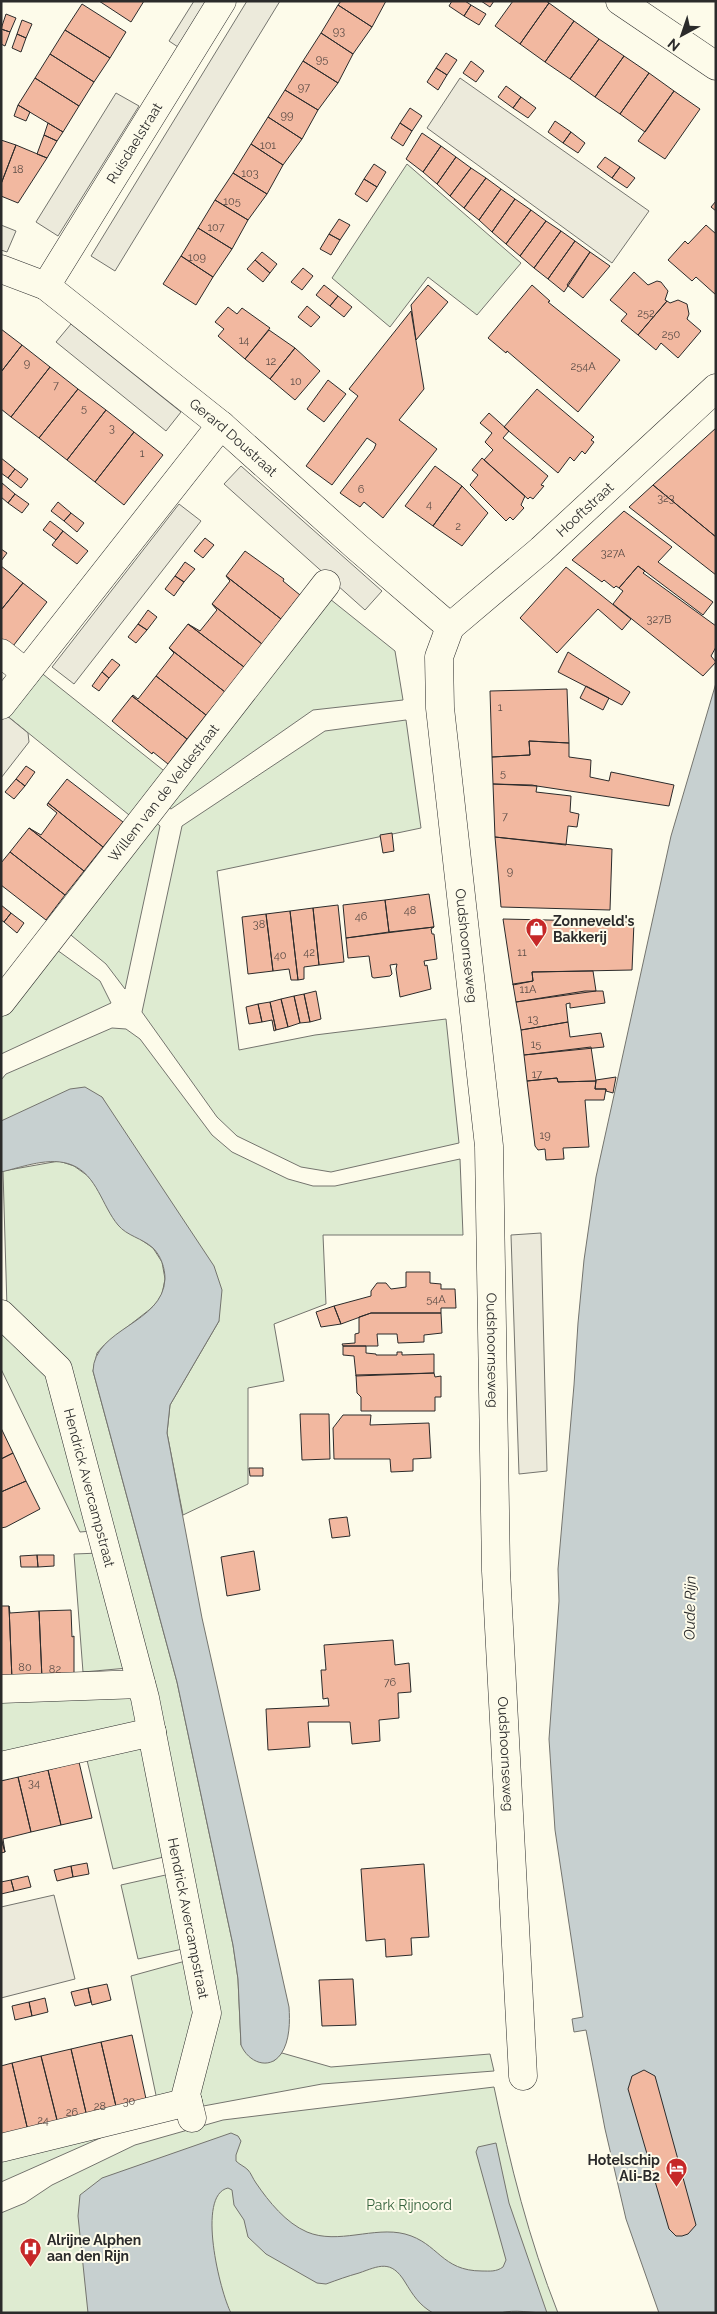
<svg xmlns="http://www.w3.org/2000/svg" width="717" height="2314" viewBox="0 0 717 2314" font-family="Raleway,sans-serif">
	<rect width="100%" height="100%" fill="#fdfbea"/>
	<path fill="#deebd1" stroke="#74746e" d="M407,164L521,263L477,315L428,277L390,327L332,278Z
		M330,599L395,651L403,700L313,710L171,809L164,805Z
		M39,671L168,774L134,819L5,714Z
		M406,720L421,828L217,871L239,1050L315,1035L446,1019L459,1143L331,1172L301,1167L237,1136L217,1117L142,1012L182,826L325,731Z
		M152,819L160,826L125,989L106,964L66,931Z
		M39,937L100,981L111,1003L1,1054V984Z
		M112,1028L126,1029L140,1039L212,1135L232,1152L288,1179L313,1186H335L460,1159L463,1235H323L326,1304L274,1324L284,1381L248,1388V1484L183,1515L167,1433L170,1405L219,1321L102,1097L1,1121V1080L6,1074Z
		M59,1161L74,1166L88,1176L140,1239L153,1248L162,1262L165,1279L162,1294L157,1302L149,1310L104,1345L97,1353L93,1371L177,1682L233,1945L238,1979L241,2045L274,2061L282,2053L331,2067L490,2054L494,2071L322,2084L198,2107L212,2006L76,1401L7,1308L3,1171Z
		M1,1323L50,1371L92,1531L80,1532L1,1369Z
		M100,1553L128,1668L83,1672L74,1554Z
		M136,1689L143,1723L1,1757V1695Z
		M146,1741L168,1856L113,1869L86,1756Z
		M170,1874L187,1948L138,1959L121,1885Z
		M189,1960L198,2012L182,2096L157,2100L131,1976Z
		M494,2087C510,2164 529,2240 558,2313H1V2213L25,2203L52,2185L135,2145L223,2120Z
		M107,2135L1,2182V2157Z"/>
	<path fill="#eceadb" stroke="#74746e" d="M194,1H206L178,47L169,41Z
		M247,1H280L115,271L91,256Z
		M460,78L649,211L612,263L427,128Z
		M116,93L139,106L58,236L36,222Z
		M1,225L16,231L7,252L1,250Z
		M71,324L181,412L166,431L56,342Z
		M241,466L382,591L365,610L224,484Z
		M179,504L201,521L74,684L52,667Z
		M1,711L28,733L29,742L1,778Z
		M541,1233L547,1471L519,1474L511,1235Z
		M54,1895L75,1979L1,1998V1907Z"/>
	<path fill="#c7d0d0" stroke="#74746e" d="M716,683V2313H659L626,2219L605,2129L586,2030L574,2032L572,2019L583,2017L555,1830L549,1739L559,1601L558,1569L574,1385L578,1323L584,1260L596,1177L671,836Z
		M85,1087L102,1097L214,1266L222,1290L219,1321L170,1405L167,1433L202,1618L289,2007C290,2021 290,2041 281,2054C269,2071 248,2062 241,2045L238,1979L233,1945L177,1682L93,1371C94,1328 163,1324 165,1279C165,1268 161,1256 153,1248C142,1238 127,1236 118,1225C102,1206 97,1175 72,1165C50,1156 23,1167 1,1172V1121L70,1089Z
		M231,2133L238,2136L241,2141L236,2155V2161C240,2165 244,2166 248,2170C251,2173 253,2179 256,2183C269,2202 286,2223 307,2232C338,2245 374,2226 405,2234C439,2243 441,2271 482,2271C490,2271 496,2272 503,2267L506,2260L476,2152L478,2147L496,2143L509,2203L547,2313C531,2313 515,2309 500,2313H433C419,2305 413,2295 405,2282C391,2259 379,2266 359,2273C348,2276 337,2280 326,2284L317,2283L266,2254L248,2237L244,2220L234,2205L232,2190L228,2188C196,2195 220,2292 231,2313H88L78,2216L80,2195L102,2178Z"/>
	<path fill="#f2b8a0" stroke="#2b2b2b" d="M99,1H144L131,22Z
		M341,1H386L372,27L338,5Z
		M452,1H465L471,5L464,16L449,6Z
		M481,1H494L490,7Z
		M513,1H546L549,3L520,44L495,26Z
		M549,3L574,21L545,62L520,44Z
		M82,4L126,32L110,58L65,30Z
		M338,5L372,27L353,54L321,33Z
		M471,5L486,14L479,25L464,16Z
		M6,14L16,18L10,32L1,29Z
		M22,20L32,24L26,38L17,34Z
		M574,21L599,39L570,79L545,62Z
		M1,29L10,32L5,46L1,44Z
		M65,30L110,58L94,82L50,54Z
		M321,33L353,54L338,83L303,61Z
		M17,34L26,38L21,52L12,48Z
		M599,39L624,56L595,97L570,79Z
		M446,53L457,60L447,75L436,68Z
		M50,54L94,82L79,106L35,78Z
		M624,56L649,73L620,114L595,97Z
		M303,61L338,83L318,110L285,90Z
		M471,61L484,71L476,82L463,73Z
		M436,68L447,75L438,90L427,82Z
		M649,73L674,91L645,132L620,114Z
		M35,78L79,106L63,132L18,105Z
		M506,86L521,97L513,108L498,97Z
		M285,90L318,110L302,139L268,117Z
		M674,91L700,109L665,159L638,141Z
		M521,97L536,108L528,118L513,108Z
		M18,105L30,112L26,121L14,116Z
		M410,108L422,116L412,131L400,123Z
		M268,117L302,139L283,165L251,144Z
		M555,121L571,132L563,143L548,132Z
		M48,123L63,132L57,141L44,135Z
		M400,123L412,131L403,146L391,138Z
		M571,132L585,143L578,153L563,143Z
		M422,133L441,146L423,172L406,159Z
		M44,135L57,141L47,158L37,154Z
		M1,140L16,145L1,184Z
		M251,144L283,165L267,194L233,173Z
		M16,145L47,158L18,203L1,196V184Z
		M441,146L456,157L437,184L423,172Z
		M456,157L471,168L450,196L437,184Z
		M605,157L620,167L612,178L597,167Z
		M374,164L386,172L377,187L364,179Z
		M620,167L635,178L627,188L612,178Z
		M471,168L486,178L464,208L450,196Z
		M233,173L267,194L248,220L215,200Z
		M486,178L501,189L479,220L464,208Z
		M364,179L377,187L367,202L355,194Z
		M501,189L515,199L492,232L479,220Z
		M515,199L531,210L506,244L492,232Z
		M215,200L248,220L232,249L198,228Z
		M716,201V211L711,207Z
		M531,210L546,221L520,256L506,244Z
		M339,219L350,225L340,240L329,234Z
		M546,221L561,231L534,268L520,256Z
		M706,225L716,234V295L696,277L692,281L668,260L685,241L688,244Z
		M198,228L232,249L213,277L181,256Z
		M561,231L575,241L548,279L534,268Z
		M329,234L340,240L331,255L320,249Z
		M575,241L590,252L564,292L548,279Z
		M262,252L277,264L270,273L255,260Z
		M590,252L610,266L583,298L567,285Z
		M181,256L213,277L196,305L163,284Z
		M255,260L270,273L263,282L247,269Z
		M303,268L313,276L302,290L291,282Z
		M634,272L648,285L657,281L661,282L668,291L665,300L667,301L638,335L621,321L627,314L610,300Z
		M324,285L338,296L330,306L316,295Z
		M428,285L448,302L416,340L411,305Z
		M532,285L550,301L548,302L620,360L578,412L507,351L506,353L488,338Z
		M338,296L352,307L344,317L330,306Z
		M678,300L687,304L689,314L687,319L701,331L678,358L661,343L656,350L638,335L667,301L670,303Z
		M307,306L320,317L311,327L298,317Z
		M228,307L237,314L242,308L270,328L245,359L218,336L224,329L215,322Z
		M411,311L424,389L399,420L437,449L383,518L364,502L360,507L340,493L374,449L376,444L367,438L332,485L306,466L358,396L349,389Z
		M1,329L22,345L1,372Z
		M269,330L295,348L270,379L245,359Z
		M22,345L50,367L11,417L1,409V372Z
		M295,348L320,371L295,400L270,379Z
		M50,367L78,389L39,438L11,417Z
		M328,380L346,394L324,422L307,409Z
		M78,389L106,410L67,460L39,438Z
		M537,389L594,437L591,440L594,442L585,454L582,451L574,461L570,457L558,473L504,427Z
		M106,410L134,432L95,482L67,460Z
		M489,413L509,431L503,438L548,476L541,485L544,486L533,499L530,497L528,499L484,460L493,450L485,442L492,433L480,423Z
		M716,428V537L653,485Z
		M134,432L163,455L124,505L95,482Z
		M1,458L15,469L8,478L1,473Z
		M482,458L525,496L521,505L524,508L513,520L510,517L506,521L470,485L478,475L472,470Z
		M435,466L462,486L433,526L405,506Z
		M15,469L28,479L21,488L8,478Z
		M2,483L15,494L8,503L1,497Z
		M653,485L716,537V575L629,507Z
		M462,486L488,513L462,546L433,526Z
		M15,494L29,504L22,513L8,503Z
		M58,502L71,513L64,521L51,511Z
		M624,511L672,547L658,562L713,602L703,615L638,566L619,588L616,586L614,588L604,580L602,582L572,560Z
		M71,513L84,523L77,532L64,521Z
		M50,521L63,531L56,540L43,530Z
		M63,531L88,551L77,564L52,545Z
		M205,538L214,545L203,558L194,551Z
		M1,549L7,553L1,561Z
		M245,551L284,579L283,581L300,595L281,619L226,576Z
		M185,562L195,569L184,582L175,576Z
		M1,566L23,583L1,610Z
		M638,566L645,571L643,573L716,626V647L711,656L716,662L703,676L613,604L623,591L619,588Z
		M566,567L631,619L622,630L598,609L557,653L520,618Z
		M175,576L184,582L174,596L165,589Z
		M226,576L281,619L262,644L212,604L230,581Z
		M23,583L47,602L10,650L1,643V610Z
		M212,604L262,644L244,667L188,624L200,631L217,610Z
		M148,610L157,617L147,630L138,624Z
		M138,624L147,630L136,643L128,637Z
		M188,624L244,667L225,692L169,648Z
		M169,648L225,692L206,715L156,676L174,653Z
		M568,652L630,692L622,705L558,672Z
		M112,659L120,665L109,678L102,672Z
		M102,672L109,678L99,691L92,686Z
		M156,676L206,715L187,739L132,696L133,695L138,699Z
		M586,686L609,698L603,710L580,698Z
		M567,689L569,743L529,741L530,755L492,757L490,691Z
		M132,696L187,739L168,764L153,752L152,754L112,721Z
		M529,741L569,743V757L591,760L590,777L609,781L611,772L674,785L669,806L537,786L493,784L492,757L530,755Z
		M26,766L35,772L25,786L16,779Z
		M16,779L25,786L14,799L5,792Z
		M67,779L123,822L103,847L48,803Z
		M493,784L532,785L537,786L536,792L571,796L570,812L579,814L577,827L568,826L566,845L495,837Z
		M48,803L103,847L84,871L29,828L41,835L57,813L47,805Z
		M29,828L84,871L65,895L10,852Z
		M392,833L394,851L383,853L380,835Z
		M495,837L612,849L610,910L501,907Z
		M10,852L65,895L46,920L1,885V863Z
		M429,894L434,927L389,932L385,900Z
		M385,900L389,932L346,938L343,905Z
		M1,905L11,913L4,922L1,920Z
		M338,905L344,962L319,965L313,908Z
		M313,908L319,965L304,967V979L298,980L290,911Z
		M290,911L298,980H291L289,969L273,971L266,914Z
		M11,913L24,923L17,933L4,922Z
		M266,914L273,971L248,974L242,917Z
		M503,919L634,922L632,970L532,972L533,981L513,985Z
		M434,927L431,929L432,934H434L437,959L424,961L425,966L427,965L431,989L400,997L396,969L397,964L390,965L392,974L390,976L374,978L372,977L369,956L348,958L346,938Z
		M593,971L596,991L516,1002L513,984L533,981L532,972Z
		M316,991L321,1019L310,1022L304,994Z
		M585,991H603L605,1003L570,1008V1003L566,1004L568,1022L521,1030L516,1002Z
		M304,994L310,1022L300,1023L294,996Z
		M294,996L300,1023L288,1027L281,999Z
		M281,999L288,1027L276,1030L270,1002Z
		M270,1002L276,1030L274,1031L272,1020L262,1022L258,1004Z
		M258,1004L262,1022L249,1024L246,1007Z
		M568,1022L570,1037L601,1033L604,1047L524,1055L521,1030Z
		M591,1047L596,1081L558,1082L557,1078L527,1081L524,1055Z
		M616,1077L613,1093L606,1091V1089H595L596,1080Z
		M557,1078L558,1082L596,1081L595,1089H606L604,1100H585L589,1147L563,1148L564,1159L546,1160L545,1149L538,1150L535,1146L527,1081Z
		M406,1272H430V1283L441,1284V1289H455L456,1308H441V1313H371L341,1324L334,1306L371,1296V1291L377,1283H386L391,1289L406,1287Z
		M334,1306L341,1324L321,1327L316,1312Z
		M371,1313H441L442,1333L424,1335V1342L398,1343L397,1334H377L378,1346H343L342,1344L355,1343V1334L359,1333V1317Z
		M343,1346H366V1353L376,1354V1355H397V1352H402V1355L434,1354V1373L356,1376L354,1356L343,1355Z
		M434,1373L435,1377L441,1376V1397H435V1411H361V1397L357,1393L356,1375Z
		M300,1414H329L330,1459L302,1460Z
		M343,1415H371L370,1425L429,1423L431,1458L413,1459V1471L391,1472L390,1459H334L333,1428Z
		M1,1428L13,1453L1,1459Z
		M13,1453L26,1481L1,1492V1459Z
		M249,1468H263V1476H250Z
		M26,1481L40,1509L6,1527L1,1528V1492Z
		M347,1517L350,1536L332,1538L329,1519Z
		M254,1551L260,1590L227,1596L221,1557Z
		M37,1555H54V1566L38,1567Z
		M37,1555L38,1567H21L20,1556Z
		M1,1606H9L12,1680H1Z
		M9,1606L10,1613L39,1611L42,1679L12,1680Z
		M71,1610L72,1637L74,1636V1678L42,1679L39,1611Z
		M393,1640L395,1665L409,1663L411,1692L398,1693L399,1718L379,1720L380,1741L352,1744L350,1722H308L310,1747L268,1750L266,1709L329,1706L328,1698L323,1699L321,1670H326L324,1645Z
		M79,1762L92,1818L61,1825L48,1770Z
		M48,1770L61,1825L31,1832L18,1777Z
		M18,1777L31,1832L3,1839L5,1852L1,1838V1781Z
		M1,1838L5,1852L1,1853Z
		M87,1863L89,1874L73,1877L71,1866Z
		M424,1864L429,1937L411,1938L412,1955L386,1957L385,1939L366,1941L361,1869Z
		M71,1866L73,1877L57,1881L54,1870Z
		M28,1876L31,1887L14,1891L11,1880Z
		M11,1880L14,1891L1,1894V1882Z
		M353,1979L356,2025L322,2026L319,1980Z
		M107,1984L111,2000L92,2005L88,1988Z
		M88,1988L91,2002L75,2006L71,1992Z
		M45,1998L48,2012L32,2016L29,2002Z
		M29,2002L32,2016L15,2020L12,2006Z
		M132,2035L148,2108L118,2115L101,2042Z
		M101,2042L118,2115L88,2121L71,2049Z
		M71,2049L88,2121L59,2128L41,2056Z
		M41,2056L59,2128L29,2135L12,2063Z
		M12,2063L29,2135L1,2142V2066Z
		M644,2070L655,2076L696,2225L688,2234L682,2236H676L669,2229L628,2089L632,2076Z"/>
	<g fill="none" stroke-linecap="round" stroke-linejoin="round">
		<defs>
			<g id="street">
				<path d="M620,1L716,66"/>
				<path id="s1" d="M1,269L46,286L221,425L357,547L450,627"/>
				<path id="s2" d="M46,286L222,1"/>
				<path id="s3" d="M450,627L439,657L440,708L489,1146L496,1571L523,2076"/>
				<path id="s4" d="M450,627L541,550L716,388"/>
				<path d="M1,653L26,673"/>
				<path d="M1,705L221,425"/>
				<path id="s5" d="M1,1002L326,584"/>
				<path id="s6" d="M1,1314L58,1369L145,1698L207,2013L186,2094L192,2118"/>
				<path d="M1,1689L141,1684"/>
				<path d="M1,1766L152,1732"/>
				<path d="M1,2148L188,2102"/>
			</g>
		</defs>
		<use href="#street" stroke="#2b2b2b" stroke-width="29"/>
		<use href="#street" stroke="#fdfbea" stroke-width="28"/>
	</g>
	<defs>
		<symbol id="shop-pin" viewBox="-11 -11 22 30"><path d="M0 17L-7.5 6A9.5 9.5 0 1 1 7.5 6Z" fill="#c62828" stroke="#fdfbea"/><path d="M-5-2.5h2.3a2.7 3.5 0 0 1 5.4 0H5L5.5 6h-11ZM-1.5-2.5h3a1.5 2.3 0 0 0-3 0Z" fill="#fff"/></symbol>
		<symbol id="hotel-pin" viewBox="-11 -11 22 30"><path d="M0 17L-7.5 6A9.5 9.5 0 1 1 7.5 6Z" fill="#c62828" stroke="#fdfbea"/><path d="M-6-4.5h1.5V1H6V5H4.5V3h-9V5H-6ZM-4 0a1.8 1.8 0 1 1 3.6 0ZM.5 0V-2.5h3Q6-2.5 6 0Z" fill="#fff"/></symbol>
		<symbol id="hospital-pin" viewBox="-11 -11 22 30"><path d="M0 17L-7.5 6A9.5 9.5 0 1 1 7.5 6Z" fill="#c62828" stroke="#fdfbea"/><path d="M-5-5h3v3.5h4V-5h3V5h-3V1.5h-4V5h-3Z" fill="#fff"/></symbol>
	</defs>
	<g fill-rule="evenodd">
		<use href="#shop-pin" x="524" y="916" width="25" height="34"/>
		<use href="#hotel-pin" x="664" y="2156" width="25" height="34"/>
		<use href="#hospital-pin" x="18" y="2236" width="25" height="34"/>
	</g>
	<g text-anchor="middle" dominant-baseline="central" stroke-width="4" stroke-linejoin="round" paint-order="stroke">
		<g font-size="11" fill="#5d4e48">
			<text x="339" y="31">93</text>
			<text x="322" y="59">95</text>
			<text x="304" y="87">97</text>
			<text x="287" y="115">99</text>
			<text x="268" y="145">101</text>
			<text x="18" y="169">18</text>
			<text x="250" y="173">103</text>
			<text x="232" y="201">105</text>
			<text x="216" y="227">107</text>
			<text x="197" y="257">109</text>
			<text x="646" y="313">252</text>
			<text x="671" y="334">250</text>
			<text x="244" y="340">14</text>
			<text x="271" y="361">12</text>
			<text x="27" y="363">9</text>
			<text x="583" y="366">254A</text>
			<text x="296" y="381">10</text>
			<text x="56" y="385">7</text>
			<text x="84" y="408">5</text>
			<text x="112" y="428">3</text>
			<text x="142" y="453">1</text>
			<text x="361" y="489">6</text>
			<text x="666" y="498">323</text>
			<text x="429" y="504">4</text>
			<text x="458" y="526">2</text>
			<text x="613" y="553">327A</text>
			<text x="659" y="619">327B</text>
			<text x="500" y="707">1</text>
			<text x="503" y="773">5</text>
			<text x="505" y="816">7</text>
			<text x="510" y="871">9</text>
			<text x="410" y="910">48</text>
			<text x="361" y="916">46</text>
			<text x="259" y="924">38</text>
			<text x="309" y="952">42</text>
			<text x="522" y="952">11</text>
			<text x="280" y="955">40</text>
			<text x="528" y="989">11A</text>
			<text x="533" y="1019">13</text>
			<text x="536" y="1044">15</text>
			<text x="537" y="1074">17</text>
			<text x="545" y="1135">19</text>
			<text x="436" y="1299">54A</text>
			<text x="25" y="1667">80</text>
			<text x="55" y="1669">82</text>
			<text x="390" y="1682">76</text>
			<text x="34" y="1783">34</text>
			<text x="129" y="2101">30</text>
			<text x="100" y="2106">28</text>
			<text x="72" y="2112">26</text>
			<text x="43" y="2120">24</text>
		</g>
		<g font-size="14" fill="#2b2b2b" stroke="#fdfbea">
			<text stroke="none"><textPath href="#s2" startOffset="168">Ruisdaelstraat</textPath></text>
			<text stroke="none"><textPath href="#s1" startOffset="289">Gerard Doustraat</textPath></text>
			<text stroke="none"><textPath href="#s4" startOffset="179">Hooftstraat</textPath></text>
			<text stroke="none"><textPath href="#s5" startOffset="265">Willem van de Veldestraat</textPath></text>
			<text stroke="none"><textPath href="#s3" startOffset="322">Oudshoornseweg</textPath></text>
			<text stroke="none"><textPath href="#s3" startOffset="728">Oudshoornseweg</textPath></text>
			<text stroke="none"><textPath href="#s6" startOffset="202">Hendrick Avercampstraat</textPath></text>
			<text stroke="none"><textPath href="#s3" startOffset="1132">Oudshoornseweg</textPath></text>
			<text stroke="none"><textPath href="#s6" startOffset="644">Hendrick Avercampstraat</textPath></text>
		</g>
		<g font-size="14" font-weight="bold" fill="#2b2b2b" stroke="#fdfbea" text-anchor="start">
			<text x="553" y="921">Zonneveld's<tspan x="553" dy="16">Bakkerij</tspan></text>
			<text x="660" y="2160" text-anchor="end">Hotelschip<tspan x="660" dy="16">Ali-B2</tspan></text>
			<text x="47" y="2240">Alrijne Alphen<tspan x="47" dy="16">aan den Rijn</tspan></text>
		</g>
		<g font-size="14" fill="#34623c" stroke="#fdfbea">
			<text x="409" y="2205">Park Rijnoord</text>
		</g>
		<g font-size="15" font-style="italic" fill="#2b2b2b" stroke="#fdfbea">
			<text transform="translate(690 1608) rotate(-89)">Oude Rijn</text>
		</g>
	</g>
	<rect width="717" height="2314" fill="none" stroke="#2b2b2b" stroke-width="5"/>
	<g transform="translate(682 35) rotate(220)" stroke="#fdfbea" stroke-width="4" paint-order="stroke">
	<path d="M0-4L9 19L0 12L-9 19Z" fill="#2b2b2b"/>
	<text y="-8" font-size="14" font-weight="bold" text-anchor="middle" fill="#2b2b2b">N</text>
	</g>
</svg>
